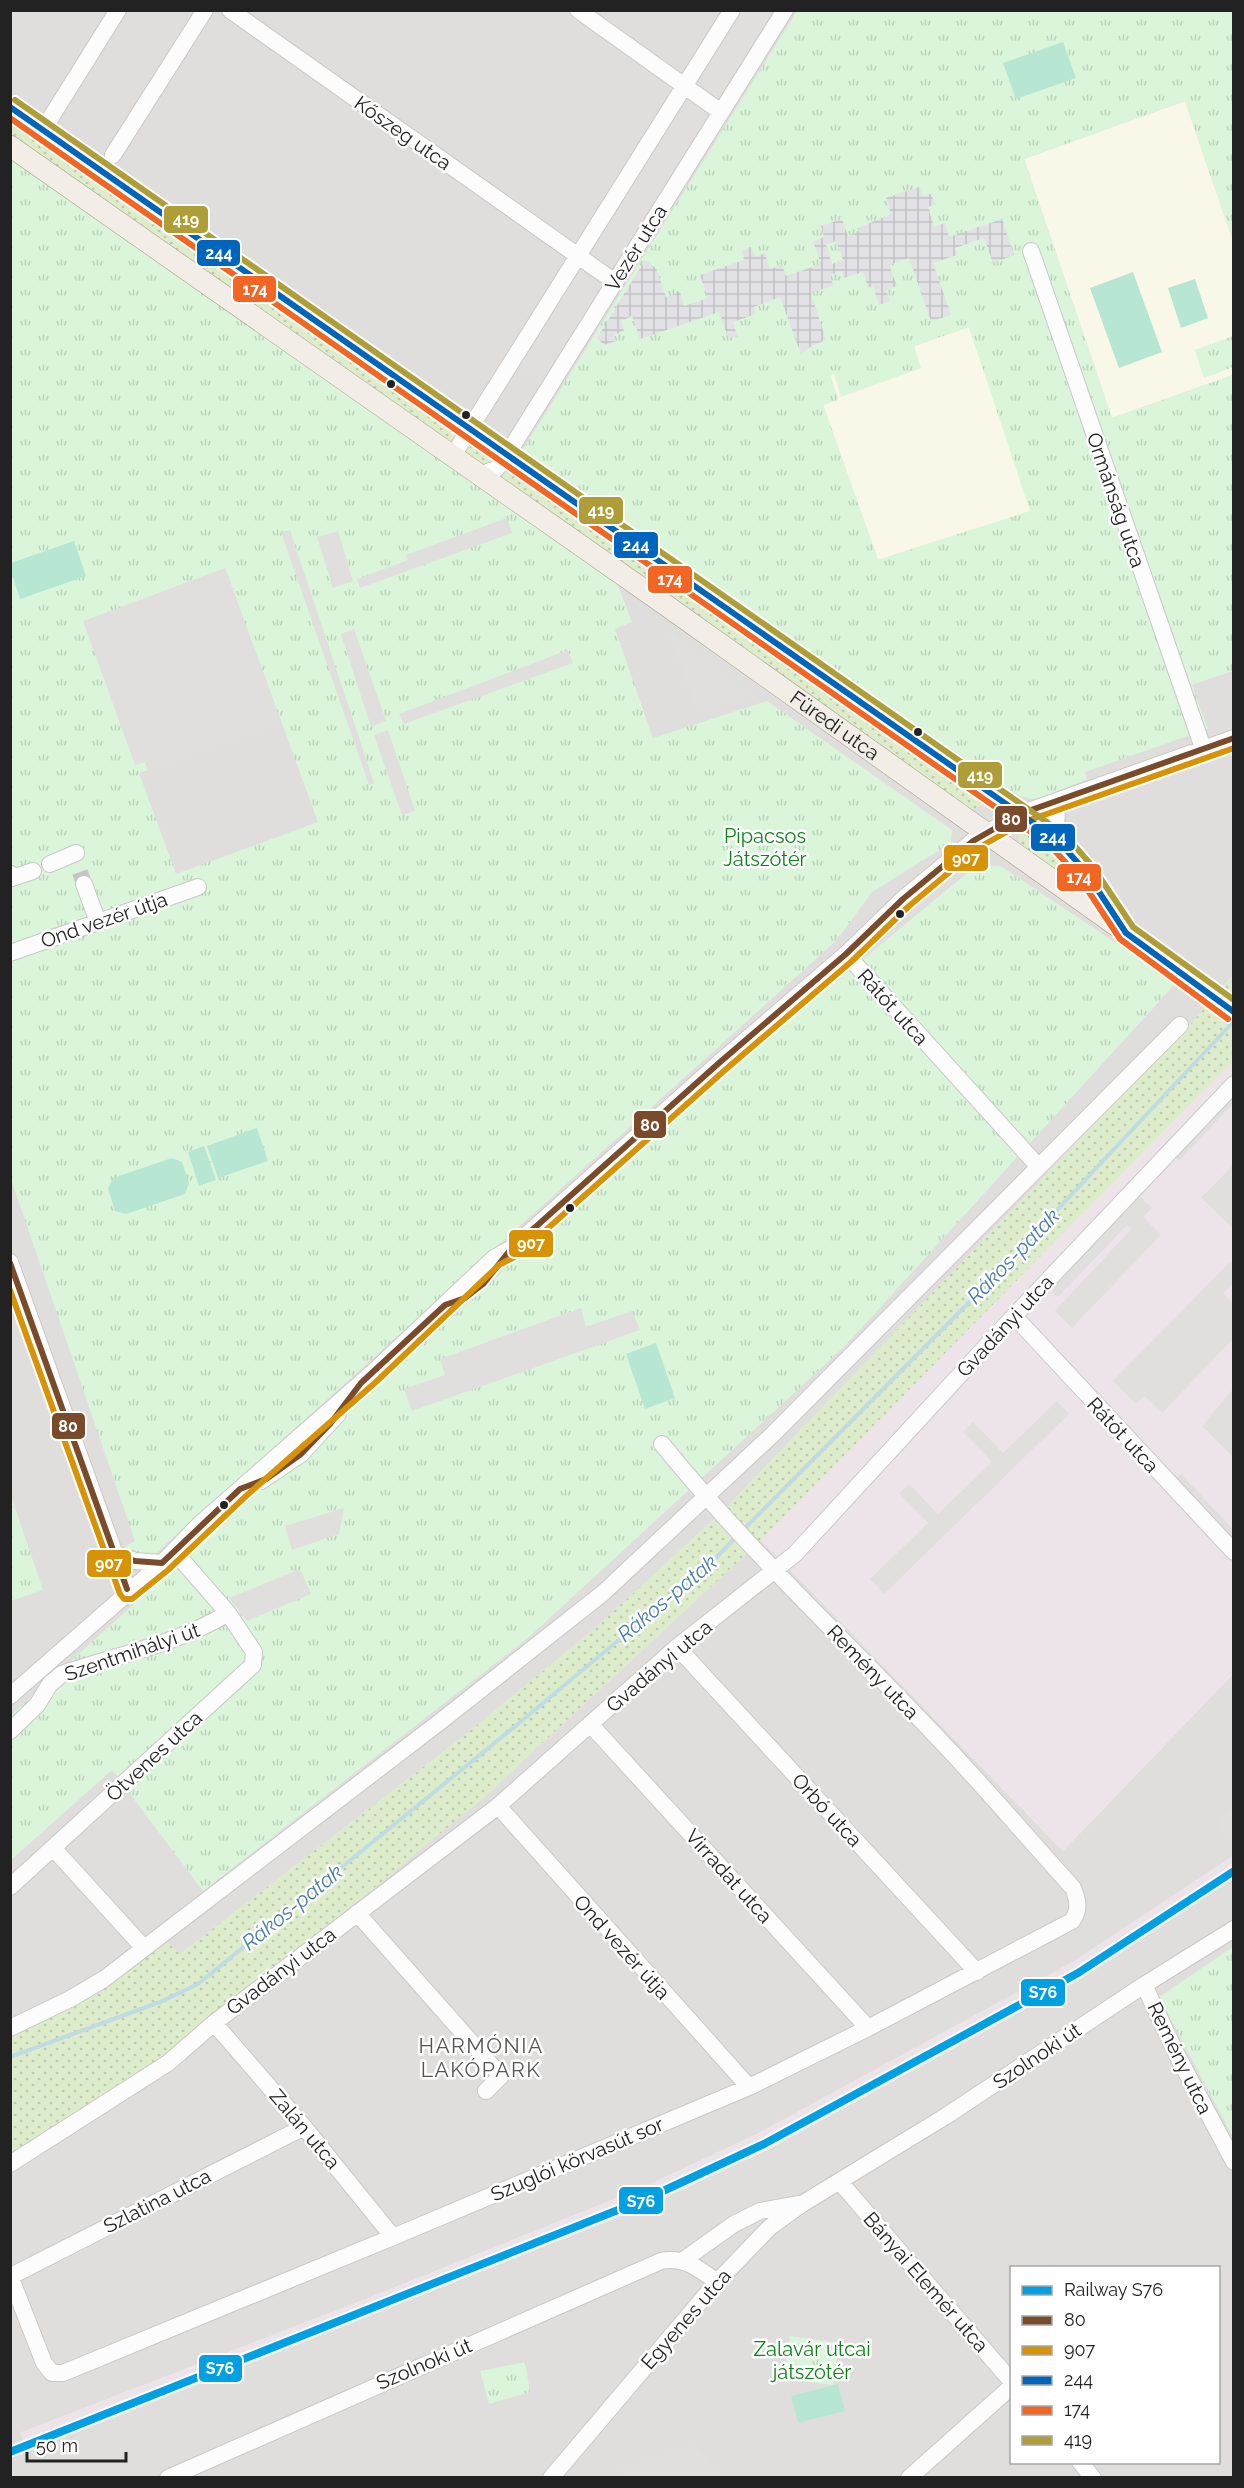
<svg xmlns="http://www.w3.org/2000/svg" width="1244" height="2488" viewBox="0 0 1244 2488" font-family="Raleway,sans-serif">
	<defs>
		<pattern id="grass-dots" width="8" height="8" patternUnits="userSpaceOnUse" patternTransform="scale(1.5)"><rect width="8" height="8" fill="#ddeccb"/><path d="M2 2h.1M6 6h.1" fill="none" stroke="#bdcaae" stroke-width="1.8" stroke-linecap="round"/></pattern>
		<pattern id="park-tufts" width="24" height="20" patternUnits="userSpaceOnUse" patternTransform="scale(1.5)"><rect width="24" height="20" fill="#daf5da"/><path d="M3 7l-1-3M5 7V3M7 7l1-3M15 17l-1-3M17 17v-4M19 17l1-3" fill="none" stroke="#bbd2bb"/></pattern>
		<pattern id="plaza-grid" width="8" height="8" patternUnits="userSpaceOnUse" patternTransform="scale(1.5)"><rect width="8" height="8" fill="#e2e1e5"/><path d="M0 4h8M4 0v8" fill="none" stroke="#c2c1c4"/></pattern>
	</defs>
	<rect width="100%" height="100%" fill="#f0eeeb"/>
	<path fill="#dfdedc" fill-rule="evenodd" d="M10,11H1234L1233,975L1190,1025L720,1514L593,1630L460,1739L179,1955L169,1943L109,1984L10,2034Z
		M761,1540L1063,1851L1233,1674V1856L1071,1963L757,2134L644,2187L368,2298L12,2436L11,2156L482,1799Z
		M1233,1878V2477L11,2478V2458L651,2204L767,2150L1082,1978ZM1012,2268H1218V2462H1012Z"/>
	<path fill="#ede4e9" d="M1233,1061V1674L1063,1851L761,1540Z
		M1233,1856V1878L1082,1978L767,2150L651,2204L27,2452L20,2433L368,2298L644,2187L757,2134L1071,1963Z"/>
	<path fill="#f8f7e8" d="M1185,101L1233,241V375L1112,418L1024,159Z
		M969,327L1031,511L878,560L823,405L838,399L830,375Z"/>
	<path fill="url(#grass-dots)" d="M11,112L991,802L968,811L11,136Z
		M1023,824L1044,839L1072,871L1070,880L1023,851L1019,843L1018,829Z
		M1233,975V1061L761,1540L482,1799L175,2052L11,2156V2034L109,1984L168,1942L180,1954L460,1739L593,1630L720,1514L1190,1025Z"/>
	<path fill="url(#park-tufts)" fill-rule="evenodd" d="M797,11H1233V241L1185,101L1024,159L1112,418L1233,375V671L1192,685L1208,729L1085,772L1087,779L1037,800L1020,796L520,454ZM969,327L1030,511L878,560L823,405L838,400L830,375L834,374L841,397L921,368L914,346Z
		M10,152L615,578L632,622L615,629L653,738L767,701L952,830L951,843L872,892L837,940L442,1296L445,1305L401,1333L155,1554L138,1558L124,1547L135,1541L11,1179ZM225,568L318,822L176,874L139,773L148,770L145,762L135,765Z
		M1233,336V367L1204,378L1195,350Z
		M999,865L1176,983L844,1347L528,1638L203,1891L112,1770L11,1860L10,1716L502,1272L523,1248L620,1160L972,869Z
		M11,1496L43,1590L11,1601H10Z
		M1233,1947V2137L1159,1997Z
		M790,2336L839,2343L833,2385L784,2378Z
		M525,2362L530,2392L489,2404L480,2371Z"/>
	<path fill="#b7e6d2" d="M1063,42L1076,78L1016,99L1003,63Z
		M1133,272L1162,352L1119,368L1090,288Z
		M1195,279L1208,318L1181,328L1168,288Z
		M74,541L86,576L20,599L11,571V563Z
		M257,1128L268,1161L218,1178L207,1146Z
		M204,1146L216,1180L199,1186L188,1152Z
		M172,1158L182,1162L189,1183L185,1194L126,1214L115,1211L108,1188L113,1178Z
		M656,1343L675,1398L645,1409L626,1354Z
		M838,2384L845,2411L798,2423L791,2396Z"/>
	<path fill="#e0dfde" d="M741,11H773L719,97L696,82Z
		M686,101L709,115L612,271L589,256Z
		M577,272L603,288L544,382L518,366Z
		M507,518L512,533L360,588L357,579L408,560L406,555Z
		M290,530L374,783L369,785L281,532Z
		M338,531L353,581L333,588L317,537Z
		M225,568L281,721L148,770L145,762L135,765L83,621Z
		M354,629L386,721L371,727L341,634Z
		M669,631L683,643L748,695L697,711Z
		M568,650L573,663L404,724L399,714Z
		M388,730L415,811L402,815L374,735Z
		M1233,1084V1104L1179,1161L1169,1152Z
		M1233,1165V1228L1201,1198Z
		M1133,1190L1152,1208L1143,1217L1161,1235L1072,1328L1055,1311L1132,1228L1127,1225L1058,1297L1044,1284Z
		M1230,1262L1233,1266V1283L1223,1294L1233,1304V1339L1162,1413L1145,1396L1136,1404L1113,1381Z
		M581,1308L586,1327L632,1311L640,1330L412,1411L404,1389L445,1375L440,1359Z
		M1233,1389H1234L1233,1457L1202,1426Z
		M1057,1401L1069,1414L884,1594L870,1579L928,1523L899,1493L909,1484L938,1514L992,1462L963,1432L973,1422L1003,1453Z
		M1181,1474L1233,1529V1552L1169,1484Z
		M344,1508L339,1534L292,1550L285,1526Z
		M300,1569L311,1594L247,1621L229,1598Z
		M1233,1806V1837L1229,1840L1217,1821Z
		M693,2446L723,2477H628L620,2468Z"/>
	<path fill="url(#plaza-grid)" fill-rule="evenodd" d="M919,187L923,196L931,194L934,202L938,203L928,207L934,227L945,223L949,237L1002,219L1014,255L993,263L984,238L955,248L957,255L933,263L951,315L931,321L909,258L889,265L897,286L886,290L890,301L879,305L873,286L868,288L863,272L844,278L841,271L830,275L833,286L811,293L826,340L813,345L801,354L780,297L754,307L756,314L733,322L738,338L728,337L719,312L640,339L632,316L621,321L624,331L614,335L616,341L604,345L597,338L645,260L656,268L666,297L680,292L684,306L708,298L700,275L744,260L742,250L751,247L755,257L765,253L770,269L782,265L786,276L821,264L813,241L824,237L821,226L842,219L848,236L859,232L858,228L891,214L886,198ZM836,241L843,260L832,264L826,245Z"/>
	<path fill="#dedddd" d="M20,2432L27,2452L11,2458V2436Z"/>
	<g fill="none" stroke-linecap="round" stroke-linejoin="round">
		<path stroke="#bfdbe3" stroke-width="4" d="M742,1531L1000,1271L1234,1021
			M10,2057L160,2002L198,1984L513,1728L710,1564L737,1536"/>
		<path stroke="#c7c5c3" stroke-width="16" stroke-dasharray="16 8" stroke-linecap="butt" d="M80,872L84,884"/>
		<defs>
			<path id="minor" d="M230,10L615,282
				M578,10L721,112
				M43,130L118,10
				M113,155L205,10
				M1031,251L1203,748
				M452,457L732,10
				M479,475L496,469L503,461L785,10
				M1060,800C1055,817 1055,827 1061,844
				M50,864L76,853
				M11,874L12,878L33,871
				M84,884L98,922
				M10,953L198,887
				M846,954L1038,1166
				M10,1262L128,1591
				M1014,1316L1234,1552
				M261,1481L301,1454L338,1414
				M113,1553L135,1561L162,1563
				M677,1647L977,1972
				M10,1696L162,1563L200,1524L371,1374L494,1258L512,1248L719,1063L846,954L903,899L973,841L1020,814L1234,738
				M590,1724L868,2028
				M10,1731L37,1705L50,1684L62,1674C117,1655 178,1644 228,1613
				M498,1806L749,2087
				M54,1849L143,1947
				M10,1887L253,1665L254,1652L228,1613L174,1551
				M357,1913L501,2076L486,2091
				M1144,1985L1177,2055L1234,2162
				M214,2023L304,2127L393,2237
				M10,2028L70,1999L104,1979L441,1721L603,1593L773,1434L1180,1025
				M10,2164L168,2063L214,2023L498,1806L677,1647L795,1554L1014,1316L1234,1084
				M840,2182L1012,2382
				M682,2261L734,2224L760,2211L798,2204
				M10,2276L44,2363L52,2373H63L393,2237L749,2087L868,2028L1072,1921C1080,1910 1078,1900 1073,1888C1027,1837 983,1785 936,1736C844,1639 746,1548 662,1444
				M11,2276L304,2127
				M1080,2462L1093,2478
				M168,2478L661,2261C683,2256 700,2269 717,2282
				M551,2478L717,2282L770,2227L802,2204L946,2116L1144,1985L1234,1929
				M909,2478L1012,2386"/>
			<g id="major">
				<path d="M10,107L1046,832C1077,856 1095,889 1117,921"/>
				<path id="s1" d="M10,146L667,606L1190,978L1234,1012"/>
			</g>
		</defs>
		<use href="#minor" stroke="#c9c8c7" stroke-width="18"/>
		<use href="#major" stroke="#a79c86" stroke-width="22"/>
		<use href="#minor" stroke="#fdfcfc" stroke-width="16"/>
		<use href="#major" stroke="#f3ede7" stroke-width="21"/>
		<defs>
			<path id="bus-1" d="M10,1263L127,1589
				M113,1553L135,1561L162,1563L240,1489L266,1479L301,1454L330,1424L361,1383L445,1305L465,1298L483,1284L512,1248L719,1063L846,954L903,899L973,841L1020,814L1234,738"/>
			<path id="bus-2" d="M10,1290L120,1594L124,1599H132L168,1570L246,1496L377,1381L499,1265L518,1255L725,1070L852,961L909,906L978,848L1024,822L1234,748"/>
			<path id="bus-3" d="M10,107L1046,832L1061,844L1086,872L1126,933L1234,1012"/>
			<path id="bus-4" d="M10,118L1041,839L1055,851L1079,877L1120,939L1228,1019"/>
			<path id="bus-5" d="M15,100L1051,825L1067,837L1093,867L1133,927L1234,1000"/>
		</defs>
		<use href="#bus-1" stroke="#fff" stroke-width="10"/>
		<use href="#bus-2" stroke="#fff" stroke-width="10"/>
		<use href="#bus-3" stroke="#fff" stroke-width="10"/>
		<use href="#bus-4" stroke="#fff" stroke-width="10"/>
		<use href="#bus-5" stroke="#fff" stroke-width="10"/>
		<use href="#bus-1" stroke="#7a4b2a" stroke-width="6"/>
		<use href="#bus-2" stroke="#d79205" stroke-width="6"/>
		<use href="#bus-3" stroke="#0065bd" stroke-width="6"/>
		<use href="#bus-4" stroke="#f26522" stroke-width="6"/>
		<use href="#bus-5" stroke="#af9e37" stroke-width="6"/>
		<defs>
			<path id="rail-1" d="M10,2452L648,2198L764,2144L1078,1973L1234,1871"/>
		</defs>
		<use href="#rail-1" stroke="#fff" stroke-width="12"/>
		<use href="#rail-1" stroke="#00a0e3" stroke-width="8"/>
	</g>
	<g fill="#222" stroke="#fff" stroke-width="2">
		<circle cx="391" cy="384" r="5"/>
		<circle cx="466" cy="415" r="5"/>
		<circle cx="918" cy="732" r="5"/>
		<circle cx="900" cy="914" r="5"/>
		<circle cx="570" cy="1208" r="5"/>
		<circle cx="224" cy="1505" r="5"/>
	</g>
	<g text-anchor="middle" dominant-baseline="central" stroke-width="5" stroke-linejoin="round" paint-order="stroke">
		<g font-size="20" fill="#222" stroke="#fff">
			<text transform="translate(403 133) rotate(35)">Kőszeg utca</text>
			<text transform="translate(636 248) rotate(-58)">Vezér utca</text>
			<text transform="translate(1116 500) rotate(71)">Ormánság utca</text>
			<text stroke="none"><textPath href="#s1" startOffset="1008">Füredi utca</textPath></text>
			<text transform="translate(104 920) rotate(-19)">Ond vezér útja</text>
			<text transform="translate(893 1007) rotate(48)">Rátót utca</text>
			<text transform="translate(1005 1326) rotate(-47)">Gvadányi utca</text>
			<text transform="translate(1123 1435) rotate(47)">Rátót utca</text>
			<text transform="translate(132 1652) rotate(-19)">Szentmihályi út</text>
			<text transform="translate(659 1666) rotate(-40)">Gvadányi utca</text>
			<text transform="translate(873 1672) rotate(46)">Remény utca</text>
			<text transform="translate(154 1756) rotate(-43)">Ötvenes utca</text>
			<text transform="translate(827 1810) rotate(47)">Orbó utca</text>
			<text transform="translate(729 1876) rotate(48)">Virradat utca</text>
			<text transform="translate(622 1947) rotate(48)">Ond vezér útja</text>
			<text transform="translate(281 1971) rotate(-37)">Gvadányi utca</text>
			<text transform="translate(1037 2056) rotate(-34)">Szolnoki út</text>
			<text transform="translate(1180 2058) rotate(64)">Remény utca</text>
			<text transform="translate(305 2129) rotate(50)">Zalán utca</text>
			<text transform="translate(577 2159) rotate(-23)">Szuglói körvasút sor</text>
			<text transform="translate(157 2201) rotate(-27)">Szlatina utca</text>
			<text transform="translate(926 2282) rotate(49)">Bányai Elemér utca</text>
			<text transform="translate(686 2319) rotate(-49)">Egyenes utca</text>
			<text transform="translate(424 2364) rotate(-23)">Szolnoki út</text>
		</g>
		<g font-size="20" fill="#0c8416" stroke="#fff">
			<text x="765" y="836">Pipacsos<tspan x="765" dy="23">Játszótér</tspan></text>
			<text x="812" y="2349">Zalavár utcai<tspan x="812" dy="23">játszótér</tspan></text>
		</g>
		<g font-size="21" font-style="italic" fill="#4a7aab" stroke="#fff">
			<text transform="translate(1013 1256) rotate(-46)">Rákos-patak</text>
			<text transform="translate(667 1598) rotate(-40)">Rákos-patak</text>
			<text transform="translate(292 1907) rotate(-39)">Rákos-patak</text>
		</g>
		<g font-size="21" letter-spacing="1.5" fill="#555" stroke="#fff">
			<text x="481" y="2045">HARMÓNIA<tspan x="481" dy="24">LAKÓPARK</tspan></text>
		</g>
	</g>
	<g stroke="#fff" stroke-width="2">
		<rect x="163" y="205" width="46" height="29" rx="6" fill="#af9e37"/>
		<rect x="196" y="239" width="45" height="28" rx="6" fill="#0065bd"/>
		<rect x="232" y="275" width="45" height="28" rx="6" fill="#f26522"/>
		<rect x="578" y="496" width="46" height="29" rx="6" fill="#af9e37"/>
		<rect x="613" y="531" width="46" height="28" rx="6" fill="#0065bd"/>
		<rect x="647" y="565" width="46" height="29" rx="6" fill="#f26522"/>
		<rect x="957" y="761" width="46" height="28" rx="6" fill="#af9e37"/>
		<rect x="994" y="805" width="34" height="28" rx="6" fill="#7a4b2a"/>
		<rect x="1030" y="823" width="46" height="29" rx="6" fill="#0065bd"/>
		<rect x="943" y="844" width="46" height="28" rx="6" fill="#d79205"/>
		<rect x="1056" y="863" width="46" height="29" rx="6" fill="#f26522"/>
		<rect x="633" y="1110" width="34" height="29" rx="6" fill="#7a4b2a"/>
		<rect x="508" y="1229" width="46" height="29" rx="6" fill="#d79205"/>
		<rect x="51" y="1412" width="35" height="28" rx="6" fill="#7a4b2a"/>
		<rect x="86" y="1549" width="46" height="29" rx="6" fill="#d79205"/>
		<rect x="1020" y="1978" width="46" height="29" rx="6" fill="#00a0e3"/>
		<rect x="618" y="2186" width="46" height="29" rx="6" fill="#00a0e3"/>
		<rect x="198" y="2354" width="45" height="29" rx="6" fill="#00a0e3"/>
	</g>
	<g font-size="16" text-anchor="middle" font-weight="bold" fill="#fff">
		<text x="186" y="225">419</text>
		<text x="219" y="259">244</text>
		<text x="255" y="295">174</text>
		<text x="601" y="516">419</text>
		<text x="636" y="551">244</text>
		<text x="670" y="585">174</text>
		<text x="980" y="781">419</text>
		<text x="1011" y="825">80</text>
		<text x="1053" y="843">244</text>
		<text x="966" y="864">907</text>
		<text x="1079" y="883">174</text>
		<text x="650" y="1131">80</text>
		<text x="531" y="1249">907</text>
		<text x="68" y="1432">80</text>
		<text x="109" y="1569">907</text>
		<text x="1043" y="1998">S76</text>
		<text x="641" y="2207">S76</text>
		<text x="220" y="2374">S76</text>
	</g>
	<rect width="1244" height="2488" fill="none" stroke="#222222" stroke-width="24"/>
	<rect x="1010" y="2266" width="210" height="198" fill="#ffffff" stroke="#a7a7a7" stroke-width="1.5"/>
	<rect x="1022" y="2286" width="30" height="9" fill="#00a0e3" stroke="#a7a7a7" stroke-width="1.5"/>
	<text x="1064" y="2296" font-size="18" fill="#222222">Railway S76</text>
	<rect x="1022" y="2316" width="30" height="9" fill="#7a4b2a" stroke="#a7a7a7" stroke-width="1.5"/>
	<text x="1064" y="2326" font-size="18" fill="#222222">80</text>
	<rect x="1022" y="2346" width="30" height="9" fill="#d79205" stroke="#a7a7a7" stroke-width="1.5"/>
	<text x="1064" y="2356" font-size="18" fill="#222222">907</text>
	<rect x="1022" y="2376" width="30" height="9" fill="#0065bd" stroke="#a7a7a7" stroke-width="1.5"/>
	<text x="1064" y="2386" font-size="18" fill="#222222">244</text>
	<rect x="1022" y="2406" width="30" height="9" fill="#f26522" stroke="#a7a7a7" stroke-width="1.5"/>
	<text x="1064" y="2416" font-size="18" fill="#222222">174</text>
	<rect x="1022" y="2436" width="30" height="9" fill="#af9e37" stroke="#a7a7a7" stroke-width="1.5"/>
	<text x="1064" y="2446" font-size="18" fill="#222222">419</text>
	<path d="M27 2452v9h99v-9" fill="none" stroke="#222222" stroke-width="3"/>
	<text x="36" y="2452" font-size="18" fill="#222222" stroke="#ffffff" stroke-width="4.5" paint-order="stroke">50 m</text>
</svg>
